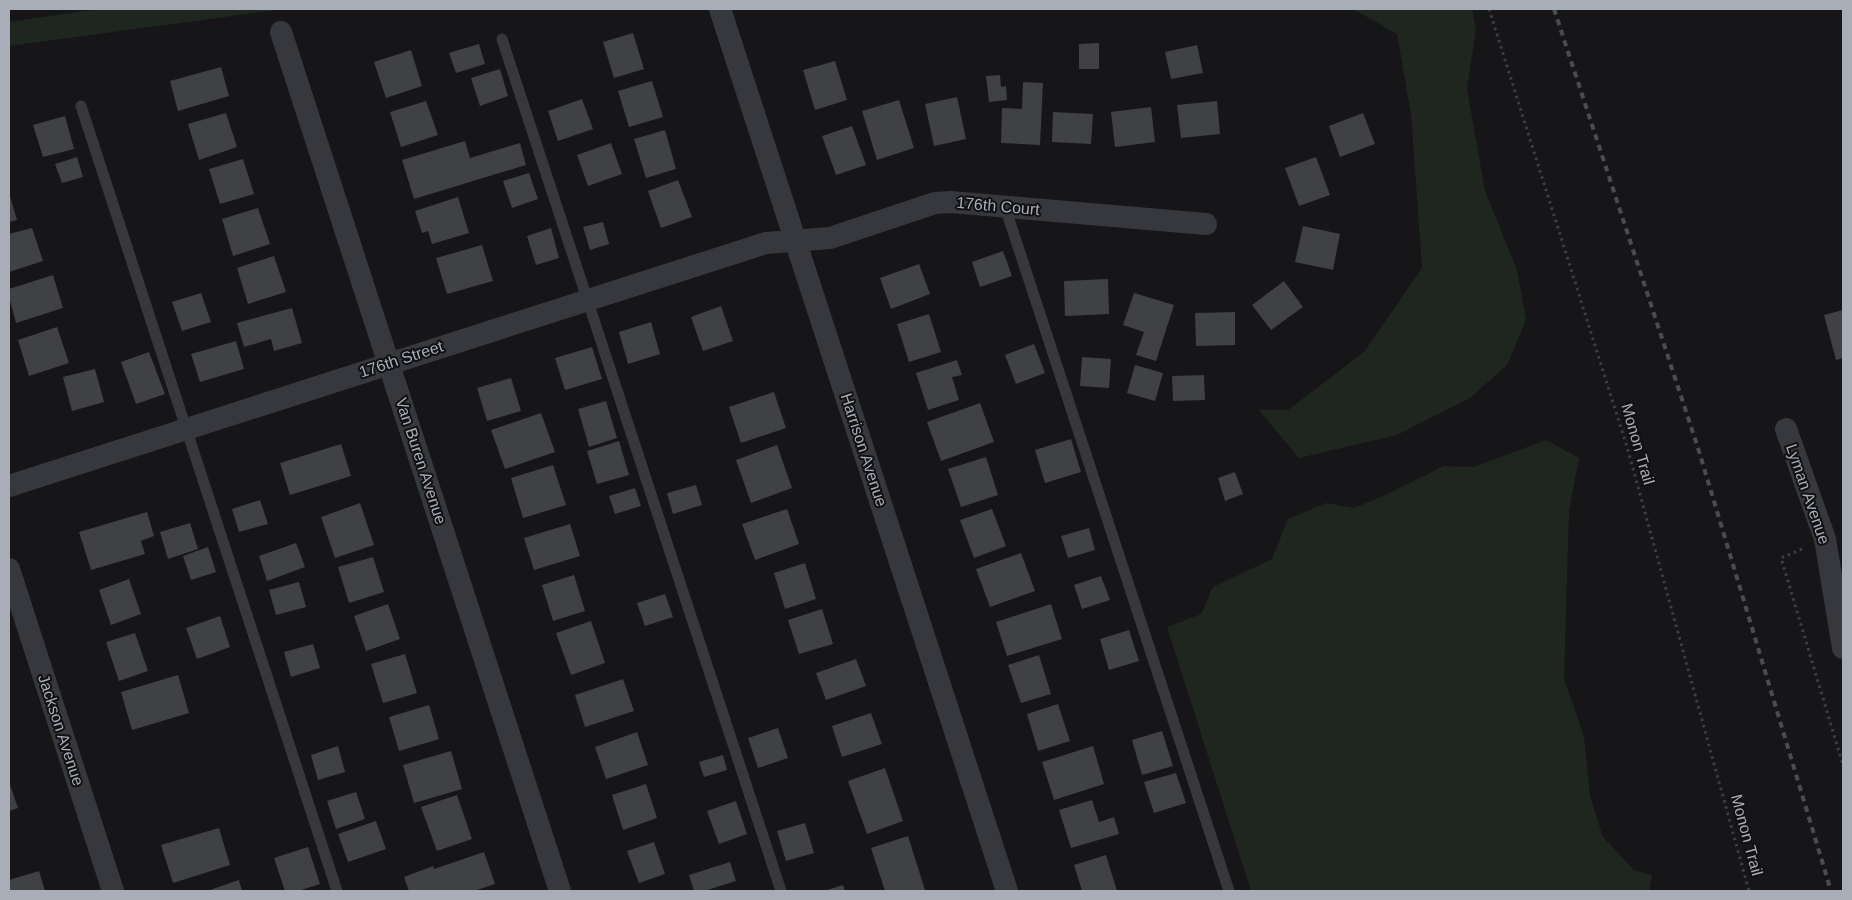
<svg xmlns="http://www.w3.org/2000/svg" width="1852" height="900" viewBox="0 0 1852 900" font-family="Helvetica,sans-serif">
	<rect width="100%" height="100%" fill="#161618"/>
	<path fill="#1e261f" d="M98,9H284L9,46V22Z
		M1353,9H1472L1476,29L1467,89L1485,191L1517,270L1526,320L1507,365L1470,398L1397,435L1299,458L1259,410H1288L1364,352L1422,268L1411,114L1397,34Z
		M1546,440L1579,458L1569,510L1564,679L1584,736L1590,796L1603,837L1634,870L1652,875L1649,891H1251L1167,627L1201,614L1213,587L1272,559L1288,519L1326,503L1354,508L1383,496L1444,466L1474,467Z"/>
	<path fill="#404145" d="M633,33L644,69L614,78L603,42Z
		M1099,43V69H1079V44Z
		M479,44L485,64L456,73L449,53Z
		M1197,45L1203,73L1171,79L1165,52Z
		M411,50L422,86L386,98L374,62Z
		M835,61L847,100L815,110L803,70Z
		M221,67L229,96L178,111L170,81Z
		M500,69L508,96L480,106L471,78Z
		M1000,75L1001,87L1006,86L1007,100L989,102L986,76Z
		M652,81L663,117L629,127L618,91Z
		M1023,82L1043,83L1040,145L1001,143L1002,108L1022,109Z
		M957,97L966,139L934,146L925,104Z
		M582,99L593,129L558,141L548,111Z
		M899,100L914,148L877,160L862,111Z
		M426,101L438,135L401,147L390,112Z
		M1217,101L1220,134L1181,138L1177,105Z
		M1151,107L1155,142L1115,147L1111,112Z
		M1053,112L1093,114L1091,144L1052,142Z
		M226,113L237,147L199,160L188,124Z
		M1363,113L1375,144L1340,157L1329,126Z
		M65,116L74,149L43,157L33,125Z
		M852,126L866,165L836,175L822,136Z
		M665,130L676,169L646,178L634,139Z
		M465,141L470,158L520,143L526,165L414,199L402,160Z
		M611,143L622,174L588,186L577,155Z
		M77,157L83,177L62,183L55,164Z
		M1316,157L1330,195L1299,206L1285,168Z
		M243,159L254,194L220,204L209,169Z
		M529,173L538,199L512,208L503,181Z
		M678,180L692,217L661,228L648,191Z
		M9,193L17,220L9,222Z
		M458,197L469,233L432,244L428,231L422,233L415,211Z
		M258,208L270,244L233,256L222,219Z
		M603,222L609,244L590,250L583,227Z
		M1303,226L1340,234L1333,270L1295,262Z
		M32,228L43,261L9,272V234Z
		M551,228L559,258L536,265L527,236Z
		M482,245L493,281L447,294L436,258Z
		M1003,251L1012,276L980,287L972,262Z
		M274,256L286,292L248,304L237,268Z
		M919,264L930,294L891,309L880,278Z
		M53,275L63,308L16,323L9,297V289Z
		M1108,279L1109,314L1065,316L1064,281Z
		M1284,281L1303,307L1271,330L1252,305Z
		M201,293L211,322L182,331L172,302Z
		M1134,293L1174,305L1156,361L1136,355L1144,332L1123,325Z
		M721,306L733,341L703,351L691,317Z
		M292,308L302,343L274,351L271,339L244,347L237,323Z
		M1843,310V358L1836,360L1824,315Z
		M1235,312V345L1196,346L1195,313Z
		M929,314L941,352L909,362L897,324Z
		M651,322L660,354L628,364L619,332Z
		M57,327L69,363L29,376L18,340Z
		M236,341L244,369L200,382L191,354Z
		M1034,344L1045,373L1016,384L1005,355Z
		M592,347L602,379L565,390L555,358Z
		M149,352L165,394L136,404L121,362Z
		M1082,357L1111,359L1109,388L1080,386Z
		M957,360L962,375L952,377L959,400L928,410L916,373Z
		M1135,365L1163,373L1155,401L1127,393Z
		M95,369L104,402L72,411L63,377Z
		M1204,375L1205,400L1173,401L1172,376Z
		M511,378L521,411L487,421L477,388Z
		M774,392L786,428L741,443L729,407Z
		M606,401L617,438L589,447L578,409Z
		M980,403L994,442L941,461L927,422Z
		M541,413L555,452L505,469L491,430Z
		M1071,439L1081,472L1045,483L1035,450Z
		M619,441L629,475L597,484L587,451Z
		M341,444L351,476L290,495L280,463Z
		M777,445L792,488L751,503L736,460Z
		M986,457L998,495L961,507L948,469Z
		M553,465L566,505L523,518L511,478Z
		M1235,472L1243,494L1225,501L1218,478Z
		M696,485L702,505L673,514L667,493Z
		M635,488L641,506L615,514L609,496Z
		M260,500L268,524L239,532L232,509Z
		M360,503L374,545L335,558L321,517Z
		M787,509L799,544L755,560L742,524Z
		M992,509L1006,546L974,558L960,520Z
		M147,512L154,536L141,541L145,554L91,570L79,532Z
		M190,523L198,549L168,559L160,532Z
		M570,524L580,556L534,570L524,538Z
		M1089,528L1095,550L1068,558L1061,536Z
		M296,543L305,567L267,581L259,556Z
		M208,547L216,572L191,580L183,556Z
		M1021,553L1035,591L990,607L976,569Z
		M373,557L384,592L349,603L338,567Z
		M805,563L816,599L785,609L774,573Z
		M574,575L585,611L553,621L542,585Z
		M1101,576L1110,600L1082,609L1074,585Z
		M129,579L141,614L111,625L99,590Z
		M299,582L306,607L276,615L269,590Z
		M665,594L673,617L645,626L637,603Z
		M388,604L400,639L366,651L354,616Z
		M1051,604L1062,639L1007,656L996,622Z
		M822,609L833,644L799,654L788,620Z
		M220,616L230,647L197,659L186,628Z
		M591,621L605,663L571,675L556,633Z
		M1129,630L1139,661L1109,670L1100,639Z
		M135,633L148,671L119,681L106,642Z
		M313,644L320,668L291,677L284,652Z
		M405,654L417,693L383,703L371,664Z
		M1039,655L1051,694L1021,703L1008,665Z
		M856,659L866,686L826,700L816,673Z
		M178,675L189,713L132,730L121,692Z
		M623,679L634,711L585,727L575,695Z
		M1058,704L1070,741L1038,751L1027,714Z
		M429,705L439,739L399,751L389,717Z
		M871,713L882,744L842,757L832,726Z
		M778,728L788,758L758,768L748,738Z
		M1162,731L1173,766L1142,775L1132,740Z
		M637,732L648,765L606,779L595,747Z
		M338,746L345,772L318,780L311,755Z
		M1093,746L1104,784L1054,800L1042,762Z
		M451,751L462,789L414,803L403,765Z
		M723,755L727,770L704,777L699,762Z
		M885,768L903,821L867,834L848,781Z
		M1176,773L1186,803L1154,813L1144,782Z
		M9,782L18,808L9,811Z
		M646,784L657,818L623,830L612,795Z
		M356,792L365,819L336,829L327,801Z
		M457,795L472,839L437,851L421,807Z
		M1092,800L1099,822L1114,817L1119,834L1071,848L1059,810Z
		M736,801L747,834L719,844L707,811Z
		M376,821L386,849L348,862L338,834Z
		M805,823L814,853L786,861L777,831Z
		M219,828L230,865L173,883L161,845Z
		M908,836L925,890L885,891L871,848Z
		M654,842L665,874L639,883L627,851Z
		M308,847L320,884L298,891H285L274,858Z
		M484,852L495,884L474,891H409L404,877L433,866L434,869Z
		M1106,855L1117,891H1082L1074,865Z
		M730,862L736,881L704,891H694L689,875Z
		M39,871L45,891H9V880Z
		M239,880L242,891H207Z
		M843,885L845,891H824Z"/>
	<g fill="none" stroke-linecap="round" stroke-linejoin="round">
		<path stroke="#3d3f44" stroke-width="3" stroke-dasharray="2.5 4" stroke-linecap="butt" d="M1489,9L1627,447L1749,891
			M1802,549L1781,558L1843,765"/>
		<path stroke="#37383d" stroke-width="11" d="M502,39L781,891
			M81,106L337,891
			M1005,207L1229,891"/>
		<path stroke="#37383d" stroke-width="22" d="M720,9L1007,891
			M281,32L560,891
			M1786,429L1825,539L1843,648
			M9,486L766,243L830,238L935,203L951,202L1206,224
			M9,569L113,891"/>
		<path stroke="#4a4c52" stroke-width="4" stroke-dasharray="6 5" stroke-linecap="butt" d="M1554,9L1698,448L1831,891"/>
	</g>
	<g text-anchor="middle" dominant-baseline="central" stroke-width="4" stroke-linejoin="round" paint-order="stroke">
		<g font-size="16" fill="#a8adb8" stroke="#111113">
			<text transform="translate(998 206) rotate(5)">176th Court</text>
			<text transform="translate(401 359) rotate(-18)">176th Street</text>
			<text transform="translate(1638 444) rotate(74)">Monon Trail</text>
			<text transform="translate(864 450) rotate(72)">Harrison Avenue</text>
			<text transform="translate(421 461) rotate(72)">Van Buren Avenue</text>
			<text transform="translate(1808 494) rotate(71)">Lyman Avenue</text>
			<text transform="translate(61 730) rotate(72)">Jackson Avenue</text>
			<text transform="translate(1747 835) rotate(75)">Monon Trail</text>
		</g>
	</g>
	<rect width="1852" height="900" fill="none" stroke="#a8adb8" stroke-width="20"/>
</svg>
